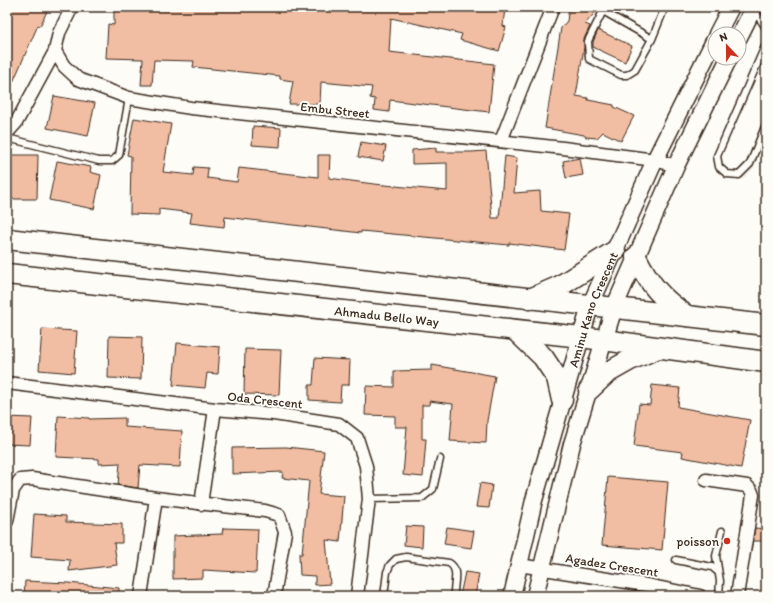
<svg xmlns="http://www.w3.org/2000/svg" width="773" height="603" viewBox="0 0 773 603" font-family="Itim,sans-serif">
	<rect width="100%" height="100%" fill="#fdfcf7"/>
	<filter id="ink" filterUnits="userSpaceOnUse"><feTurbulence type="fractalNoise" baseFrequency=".025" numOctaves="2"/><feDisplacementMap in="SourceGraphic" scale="8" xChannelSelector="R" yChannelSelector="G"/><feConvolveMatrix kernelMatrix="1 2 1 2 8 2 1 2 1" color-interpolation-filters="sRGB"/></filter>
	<g filter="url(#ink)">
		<path fill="#f1bea3" stroke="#3b2a1e" d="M12,7H49L40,26L38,25L7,96V19Z
			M114,7H505L503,26L506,27L499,51L460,40L462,34L391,18L389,52L494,64L489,112L390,100L389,112L374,110L375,99L370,98L372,87L321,82L320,104H289L293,81L280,79V76L193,67L194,61L154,60L152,85H141L143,59L106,58L108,24L114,25Z
			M569,7H600L585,24L590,26L584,39V47L576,96L588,98V100L614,105V107L634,116L621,141L603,132L597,138L586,137L584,135L545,128L561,28L567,21Z
			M598,30L632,46L625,62L593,47V42Z
			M54,96L95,103L88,136L47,128Z
			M134,118L171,124L163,172L193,175L194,167L208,168L207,178L237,182L239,168L318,177V155H330L329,178L374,184L447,191V163L412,164V150L436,148V152H472L486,151L492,218H499L505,156L517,158L514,193L540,191L541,211L569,214L564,250L509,243V245L361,231V233L225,217L224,227L190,223L192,213L159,209V215L130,214L131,156L127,155Z
			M253,126L281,128L280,147L252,145Z
			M361,142L386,146L383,161L358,157Z
			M7,155H38L37,199H7Z
			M580,158L583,175L566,178L563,161Z
			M57,161L91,167L90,172L101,175L94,209L49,200Z
			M42,329L77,331L74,373L39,370Z
			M109,336L142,337L141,379L108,378Z
			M177,343L220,347L218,374L207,373L205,388L173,385Z
			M245,349L281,350L279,395L244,394Z
			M315,358L350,360L349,385H341L340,402L309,400V385H313Z
			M432,365L495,376L487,421L486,443L450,441L453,404L429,401L430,405H422V439H426L423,477L403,475L407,427H395V416L365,415L366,386L394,387V371L432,370Z
			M652,385L680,388L678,407L750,420L741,468L682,457L683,452L634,446L639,404L650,405Z
			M58,416L89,418V419L125,418V427L182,431L180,467L140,465L138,488L118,485L120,463L99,464V459L56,457Z
			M7,417L32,418L30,445L7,444Z
			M286,447L324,451L319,494L344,496L340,542L326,540L330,584L315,585V576L300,575L299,554H302L309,481L282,478L283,472L232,474V448Z
			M608,477L668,482L662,550L602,545Z
			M480,483L492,485L489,508L476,507Z
			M34,514L66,516V522L122,524V543H114L117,565L69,571L70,560L31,557Z
			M406,526L423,527L422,547L404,545Z
			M447,527L474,531L471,548L444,544Z
			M223,528L258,529L256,573L203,570V578L173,579V536L222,534Z
			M755,528L766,529V541H753Z
			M465,572L479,574L475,596H460Z
			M25,581L68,583L119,588V596H24Z"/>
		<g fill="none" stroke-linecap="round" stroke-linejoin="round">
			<defs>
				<path id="service" d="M606,7L603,11L588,41L589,59L621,75H627L635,70L652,39L665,7
					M754,10L766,28
					M603,11L652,39
					M766,44L717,156L719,167L727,174L739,175L750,164L766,124
					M7,138L99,161H112L119,155L129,98
					M369,499L422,498L433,489L440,459
					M676,560L712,567L718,572
					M384,596L387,572L390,565L396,559L406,557L449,563C460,569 453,585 454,596
					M719,596L720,581L716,556L722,531"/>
				<path id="minor" d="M72,7L59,33L55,51L64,66L78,79L129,98L191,108L563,148L655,160L676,166
					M7,133L16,123L55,51
					M501,141L553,7
					M7,383L215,409L274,414L339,424L357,438L366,466L369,499L357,596
					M706,480L747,486L751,490L753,495L737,596
					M201,504L215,409
					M7,521L13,490L20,480L32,479L156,498L265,511L279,515L285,532L274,596
					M519,565L652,586L700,596
					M141,596L156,498"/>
				<g id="tertiary">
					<path d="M717,34L731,7"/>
					<path d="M739,37L754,7"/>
					<path id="s1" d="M512,596L534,500L590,306L655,160L715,39"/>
					<path d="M535,596L572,444L614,308L676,166L729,58"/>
				</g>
				<g id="primary">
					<path d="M7,239L766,325"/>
					<path d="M636,257C650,285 661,298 687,316"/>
					<path id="s2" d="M7,274L581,337L766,362"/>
					<path d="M530,299L560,286L615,251"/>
					<path d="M515,330L543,357L557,378L562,400"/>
					<path d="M589,390L607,373L630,360L658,348"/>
				</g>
			</defs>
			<use href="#service" stroke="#3b2a1e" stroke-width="9"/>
			<use href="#minor" stroke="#3b2a1e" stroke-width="15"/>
			<use href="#tertiary" stroke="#3b2a1e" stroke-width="19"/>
			<use href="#primary" stroke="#3b2a1e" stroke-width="23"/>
			<use href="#service" stroke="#fdfcf7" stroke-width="6"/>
			<use href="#minor" stroke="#fdfcf7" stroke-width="12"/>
			<use href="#tertiary" stroke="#fdfcf7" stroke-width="16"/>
			<use href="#primary" stroke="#fdfcf7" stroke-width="20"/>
		</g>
	</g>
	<circle fill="#c8321e" stroke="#fdfcf7" stroke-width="1.5" cx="727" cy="541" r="4"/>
	<g text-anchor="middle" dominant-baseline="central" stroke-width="4" stroke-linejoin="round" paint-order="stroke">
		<g font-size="13" fill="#3b2a1e" stroke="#fdfcf7">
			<text transform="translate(335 110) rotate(6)">Embu Street</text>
			<text stroke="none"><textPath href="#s1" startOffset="298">Aminu Kano Crescent</textPath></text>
			<text stroke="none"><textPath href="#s2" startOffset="382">Ahmadu Bello Way</textPath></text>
			<text transform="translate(265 400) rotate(6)">Oda Crescent</text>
			<text transform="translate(612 565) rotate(9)">Agadez Crescent</text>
		</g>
		<g font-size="13" fill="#3b2a1e" stroke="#fdfcf7" text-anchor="end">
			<text x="719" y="541">poisson</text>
		</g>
	</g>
	<rect width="773" height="603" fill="none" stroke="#fdfcf7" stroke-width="24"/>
	<rect x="12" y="12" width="749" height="579" fill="none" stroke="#3b2a1e" stroke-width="1.5" filter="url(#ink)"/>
	<g transform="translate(727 46) rotate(338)"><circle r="19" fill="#fdfcf7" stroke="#afa8a0"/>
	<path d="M0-3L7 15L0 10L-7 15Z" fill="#c8321e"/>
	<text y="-6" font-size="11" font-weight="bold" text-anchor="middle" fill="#3b2a1e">N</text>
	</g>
</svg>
